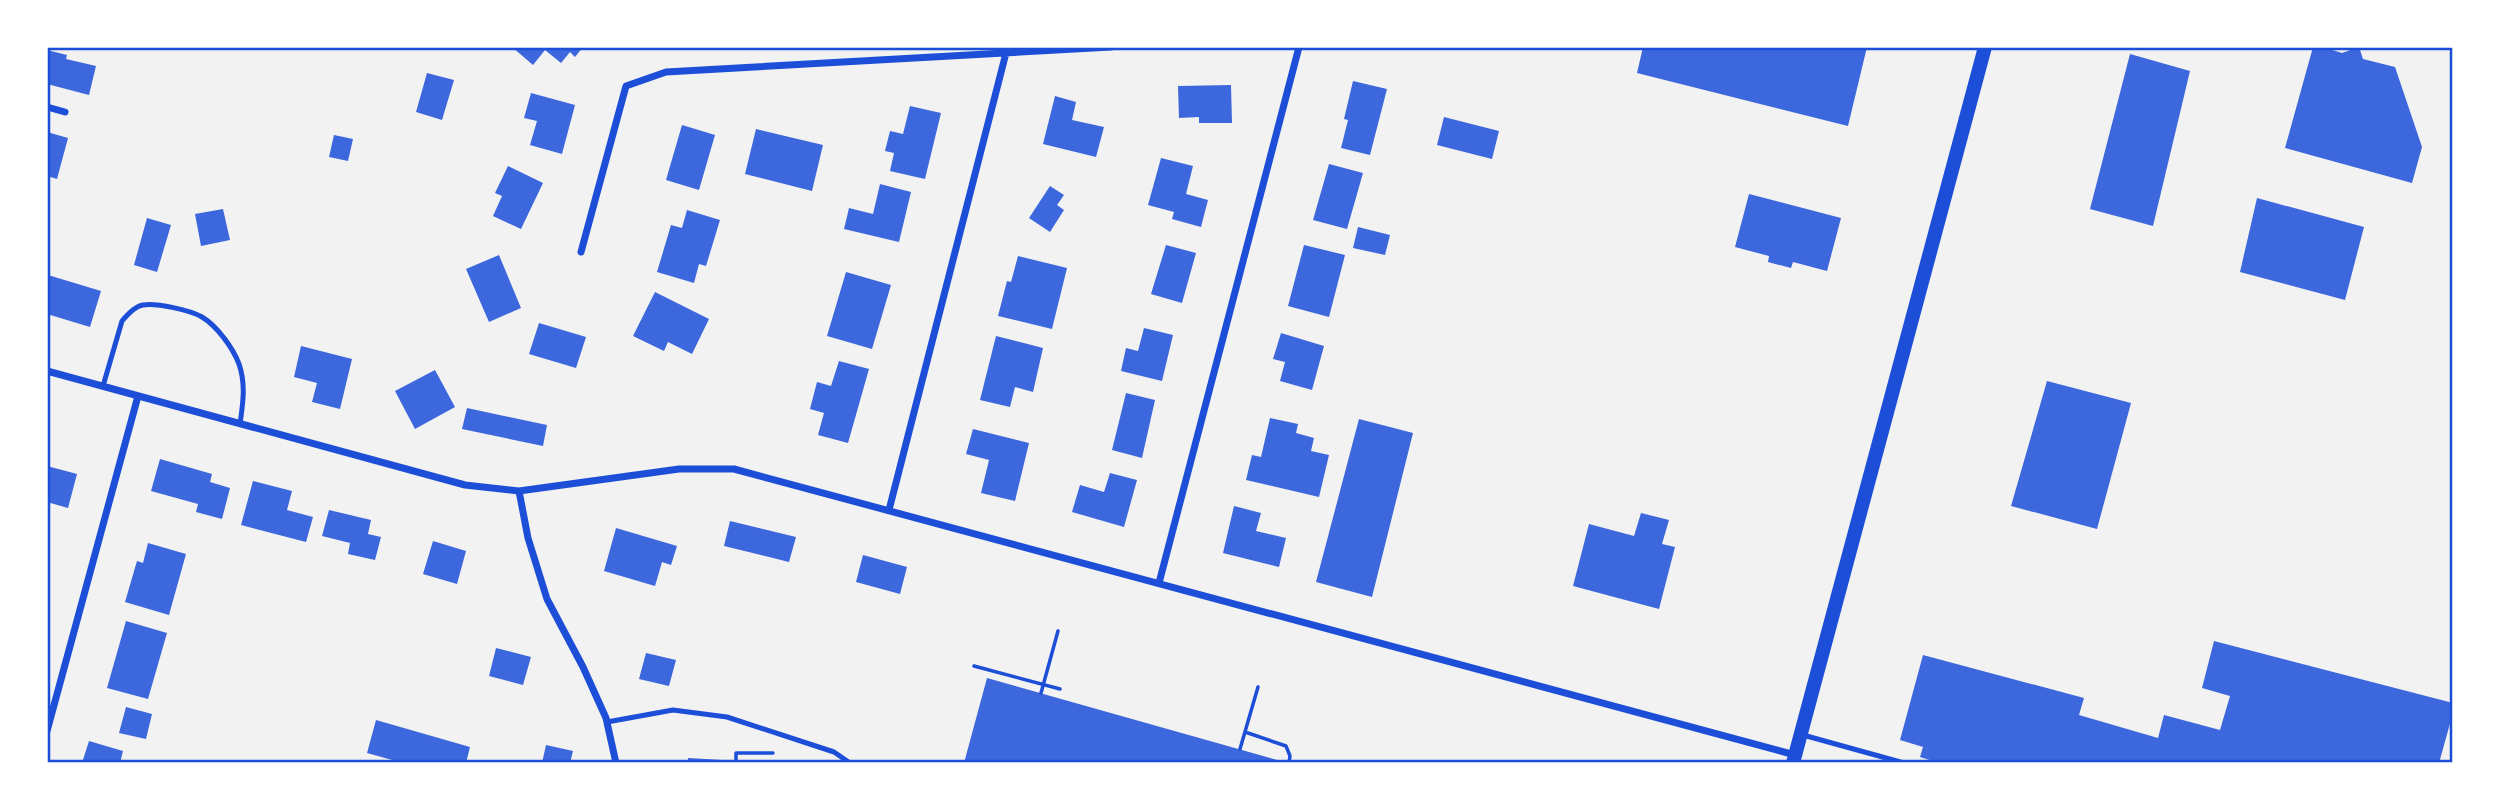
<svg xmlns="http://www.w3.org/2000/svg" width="2500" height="810" viewBox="0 0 2500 810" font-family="Cabin,sans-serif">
	<rect width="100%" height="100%" fill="#f2f2f2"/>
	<path fill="#3d67dc" d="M512,47H583L575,57L570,52L561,63L545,50L533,65Z
		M1643,47H1867L1848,126L1637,73Z
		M2313,47H2323L2342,53L2359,47L2363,59L2395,67L2422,147L2412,183L2285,148Z
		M47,50L67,55L66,59L96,66L89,95L47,84Z
		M2130,54L2190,71L2153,226L2090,209Z
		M427,73L454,80L442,120L416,112Z
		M1353,81L1387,89L1370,155L1341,148L1348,120L1344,119Z
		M1231,85L1232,123H1199V117L1179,118L1178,86Z
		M531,93L575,105L562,154L530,145L537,121L524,118Z
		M1055,96L1076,102L1072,120L1104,127L1096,157L1043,144Z
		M910,106L941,113L925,179L890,171L894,153L885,151L890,131L903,134Z
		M1444,117L1499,131L1492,159L1437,145Z
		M682,125L715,135L699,190L666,180Z
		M756,129L823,145L812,191L745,174Z
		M47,132L68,138L57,179L47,176Z
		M334,135L353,139L348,161L329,157Z
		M1161,158L1193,166L1186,194L1208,200L1201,227L1172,219L1174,212L1148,205Z
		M1329,164L1363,173L1347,229L1313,220Z
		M508,166L543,183L521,229L493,216L502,196L495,193Z
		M880,184L911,192L899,242L844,229L849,208L873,214Z
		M1050,186L1064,195L1057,205L1064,210L1050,232L1029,218Z
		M1749,194L1841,218L1827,271L1793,262L1791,268L1768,262L1769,256L1735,247Z
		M2257,198L2364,227L2345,300L2240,272Z
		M223,209L230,240L201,246L195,214Z
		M687,210L720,220L706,266L699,264L694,283L657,272L671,225L682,228Z
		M147,218L171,225L157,272L134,265Z
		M1358,227L1390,235L1385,255L1353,248Z
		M1166,245L1196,253L1182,303L1151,294Z
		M1304,245L1345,255L1329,317L1288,306Z
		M499,255L521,308L489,322L466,269Z
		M1018,256L1067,268L1052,329L998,316L1007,281L1011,282Z
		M846,272L891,285L872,349L827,336Z
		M48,275L101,291L90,327L47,314Z
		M655,292L709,319L692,354L668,342L664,351L633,336Z
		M539,323L586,337L576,368L529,354Z
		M1144,328L1173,335L1162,381L1121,371L1126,348L1138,351Z
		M1281,333L1324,346L1312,390L1280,381L1285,362L1273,359Z
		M996,336L1043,348L1033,392L1015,387L1010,407L980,400Z
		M301,346L352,359L340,409L312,402L317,383L294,377Z
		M839,361L869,369L848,443L818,435L824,413L810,409L817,382L831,386Z
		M435,370L455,407L415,429L395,391Z
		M2047,381L2131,403L2097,529L2011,506Z
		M1126,393L1155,400L1142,458L1112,450Z
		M467,408L547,425L543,446L462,429Z
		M1270,418L1298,424L1296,433L1314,438L1311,451L1329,455L1319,497L1246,480L1252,455L1261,457Z
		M1359,419L1413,433L1372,597L1316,582Z
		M973,429L1029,443L1015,501L981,493L989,460L966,454Z
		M160,459L212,474L210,482L230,488L222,519L196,512L198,504L151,491Z
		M47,466L77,474L68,508L47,502Z
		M1110,473L1137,480L1124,527L1072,512L1080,485L1104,492Z
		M253,481L292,491L287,510L313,517L306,542L241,525Z
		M1234,506L1261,513L1256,531L1286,538L1279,567L1223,553Z
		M329,510L371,520L368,534L381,537L375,560L348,554L350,543L322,536Z
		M1641,513L1669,520L1662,544L1675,547L1659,609L1573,586L1589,524L1634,536Z
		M730,521L796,537L789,562L724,546Z
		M616,528L677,546L671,565L662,562L655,586L604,571Z
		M433,541L466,551L457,584L423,574Z
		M148,543L186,554L169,615L125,602L137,561L143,563Z
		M863,555L907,567L900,594L856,582Z
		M126,621L167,633L148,699L107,688Z
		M2214,641L2453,703V713L2439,763H1939L1920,757L1923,747L1900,740L1923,655L2084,698L2079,715L2158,738L2164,715L2220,730L2230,696L2202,688Z
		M496,648L531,657L523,685L489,676Z
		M646,653L676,660L669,686L639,679Z
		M987,678L1284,762V763H964Z
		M126,707L152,714L146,739L119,733Z
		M376,720L470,747L466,763H403L367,753Z
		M89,741L123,751L120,763H82Z
		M546,745L573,751L570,763H542Z
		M688,758L723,760V763H688Z"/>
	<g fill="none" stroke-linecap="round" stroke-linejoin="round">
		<path stroke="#1d4ed8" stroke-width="3.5" d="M974,666L1060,689
			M1041,693L1058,631
			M1245,732L1286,746L1290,756L1289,763
			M1240,749L1258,687
			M736,763V753H773"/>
		<path stroke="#1d4ed8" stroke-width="5" d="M103,386L122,321C127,315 135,306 143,305C157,303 190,310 202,317C217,326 233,348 239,364C246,384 243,403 240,424
			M607,722L673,710L727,717L834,752L850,763
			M1803,735L1904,763"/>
		<path stroke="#1d4ed8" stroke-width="7" d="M47,107L65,112
			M581,252L626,86L666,72L1111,47
			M47,371L465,485L519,491L679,469H734L1795,755
			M519,491L528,538L547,599L583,667L606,718L616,763
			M889,510L1006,53
			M1159,583L1299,47
			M47,731L138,396"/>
		<path stroke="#1d4ed8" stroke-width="14" d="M1793,763L1985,47"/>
	</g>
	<rect width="2500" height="810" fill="none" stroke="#ffffff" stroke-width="98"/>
	<rect x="49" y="49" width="2402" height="712" fill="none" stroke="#1d4ed8" stroke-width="2.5"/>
</svg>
